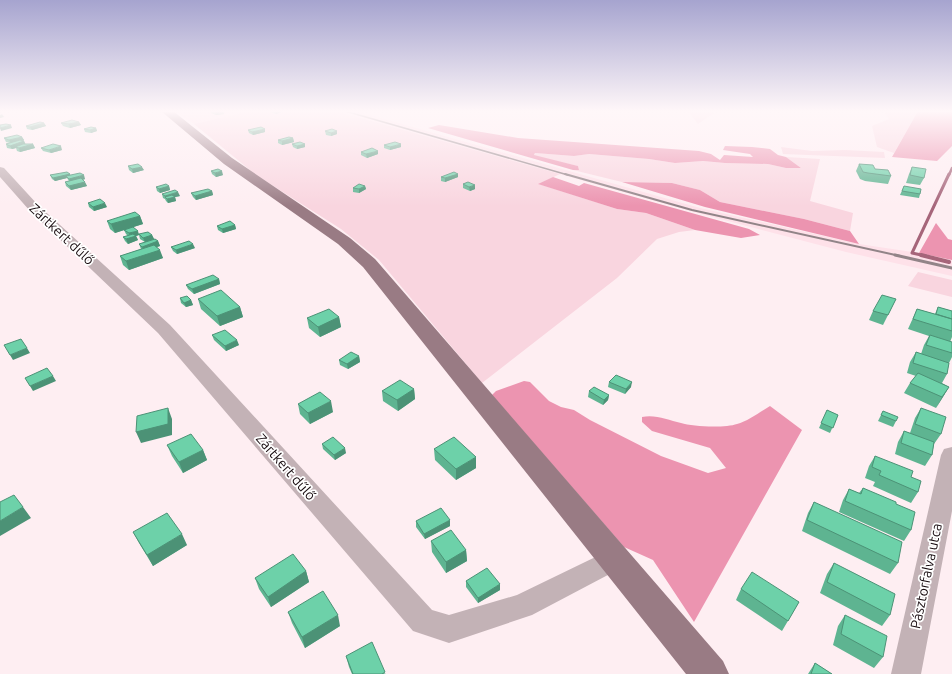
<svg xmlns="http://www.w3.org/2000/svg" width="952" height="674" viewBox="0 0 952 674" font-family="Ubuntu,sans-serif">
	<rect width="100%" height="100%" fill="#feeef2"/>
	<path fill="#fee1e9" d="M175,111H236L241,113L194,124Z
		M336,111H356L700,208L859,244L919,253L952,260V276L846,252L694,212Z"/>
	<path fill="#f9d5df" d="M236,111H336L560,174L539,184L617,209L646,213L695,230L679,232L657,239L617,278L482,383L379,260L341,229L256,175L194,124L241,113Z
		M688,111H712L714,113L698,124Z
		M888,111H918L894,153L877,147L872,126L889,119L885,113Z
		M781,147L812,151L845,150L884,152L885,158L783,154Z
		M535,153L574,156L589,154L649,159L675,163L703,161L725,163L768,164L786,168H801L786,157L820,159L810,201L853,213L850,231L804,219L720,202L700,190L672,183L622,182L573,170H579L578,166L534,156Z
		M918,272L952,280V297L908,286Z"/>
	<path fill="#ec94b0" d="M918,111H952V146L937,161L892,157Z
		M439,125L518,138L699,151L711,154L720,160L724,155L753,157L750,154L723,150L725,146L752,147L770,149L778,155L786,157L801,168H786L768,164L725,163L703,161L675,163L649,159L589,154L574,156L535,153L534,155L578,166L579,170H573L428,128Z
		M553,177L579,186L584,183L749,229L760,235L741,238L695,230L646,213L617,209L538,184Z
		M622,182L672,183L700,190L720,202L804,219L850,231L859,244L705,207Z
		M936,223L948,239L952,240V260L919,253Z
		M524,381L530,382L549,401L561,407L574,410L590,420L661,456L708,473L726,468L710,448L652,431L642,422V417C655,414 668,420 681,423C693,427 726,428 737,424C748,421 760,412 770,406L802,430L694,622L653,560L624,547L492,395L496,391Z"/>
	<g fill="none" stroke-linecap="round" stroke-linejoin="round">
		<path stroke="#a6657a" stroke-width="2.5" d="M949,175L952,168"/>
		<path stroke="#a6657a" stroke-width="3" d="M926,256L912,253L949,174"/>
		<path stroke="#a6657a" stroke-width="4" d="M921,255L949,262"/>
		<path fill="#c3b2b6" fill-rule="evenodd" d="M0,167L4,168L38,205L170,325L432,610L449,615L517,595L614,548L623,551L627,559L623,567L532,615L449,643L413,631L158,333L30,211L0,177Z
			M952,447V511L921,674H891L941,455L944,449Z"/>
		<path fill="#997b84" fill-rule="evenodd" d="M161,111H173L232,158L350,238L375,259L723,661L729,674H686L363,267L338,244L224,164Z"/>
		<path stroke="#928488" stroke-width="1.5" d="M345,111L568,175"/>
		<path stroke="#928488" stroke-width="2" d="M565,174L692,210L900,256"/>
		<path stroke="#928488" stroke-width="3" d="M895,255L952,268"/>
	</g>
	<path fill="#5eb491" d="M211,111H223L224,114L216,115L211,113Z
		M270,111H284L276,114L270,112Z
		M79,122L81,125L70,128L63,126L61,123Z
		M44,123L46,126L32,130L27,129L26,126Z
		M96,128L97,131L91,133L85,132L84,129Z
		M248,130L265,132L253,135L249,133Z
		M325,131H337V134L331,136L326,135Z
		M22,137L24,140L22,141H24L25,144H33L35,148L20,152L17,151L16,148L12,149L7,148L6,144L10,143L6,142L4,138Z
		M293,138L294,142L282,145L278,143V140Z
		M292,144H305V147L297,149L293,147Z
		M384,145L401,147L390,150L384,148Z
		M41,148L62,150L51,153L43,151Z
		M361,152L378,154L367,158L361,155Z
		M859,164L875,169L891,176L888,184L865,181L860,179L856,171Z
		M128,166L144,170L133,173L129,170Z
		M912,167L924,178L920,185L906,183L909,174Z
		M211,171L223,175L216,177L212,174Z
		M70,174V175L85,179L83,180L87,186L71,190L66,186L65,182L69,181L67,178L55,181L52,179L50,175Z
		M458,174V177L445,182L441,181V177Z
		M463,184L475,189L470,191L463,188Z
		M169,186L170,190L160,193L157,191L156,187Z
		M365,186L366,189L359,193L353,192V188Z
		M904,186L920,194L919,198L900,195Z
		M212,191L213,195L196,200L193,197L191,193Z
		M162,194L180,196L175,197L176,201L168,203L166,201L165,199L163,198Z
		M88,203L107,207L94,211L89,207Z
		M140,216L143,224L133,227L139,234L152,235L154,239L158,241L160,246L157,247L163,258L129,270L123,265L120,256L141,249L139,244L145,242L140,239L139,235L136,236L138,240L128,244L125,241L123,237L128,236L126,234L124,230L115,233L110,229L107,221Z
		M235,225L236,229L223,233L218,230L217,226Z
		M171,247L195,248L177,254L173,251Z
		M219,279L220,284L194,294L188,289L186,285Z
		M180,298L191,300L193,305L186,307L181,303Z
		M198,299L240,307L243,317L220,326L201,309Z
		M896,299L883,325L869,320L873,311Z
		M938,307L952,311V337L950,342H952V357L949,363L947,374L942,383L949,387L936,408L904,393L910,383L916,376L907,373L910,362L916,352L921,354L924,345L929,336L908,329L917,309L935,314Z
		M339,317L341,327L320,337L309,328L307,318Z
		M212,335L239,345L226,351L214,340Z
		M359,356L360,362L348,369L340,365L339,360Z
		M609,382L631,387L625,394L608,387Z
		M414,389L415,399L398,411L383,401L382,391Z
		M589,391L609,395L608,400L603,405L588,397Z
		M298,404L333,412L310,424L300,414Z
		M921,408L941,434L934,444L932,455L925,466L895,454L898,442L904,431L910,433L915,418Z
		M827,410L838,415L830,433L819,428Z
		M883,411L896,421L893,427L878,421Z
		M322,444L346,453L335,460L323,449Z
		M167,445L203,450L207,460L183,473L172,456Z
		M434,449L476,468L456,480L435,460Z
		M875,456L918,492L911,503L873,486L875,482L865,478L869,466Z
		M863,488L896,504L911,530L904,541L839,512L843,500L849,489L859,493Z
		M814,502L898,563L890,574L802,531L808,513Z
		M416,521L450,526L425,539L416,527Z
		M133,532L187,545L153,566L139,543Z
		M431,541L466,550L467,561L446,573L432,552Z
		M834,563L890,615L882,626L820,593L827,574Z
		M306,571L309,582L271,607L259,589L255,578Z
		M466,581L500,590L478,603L466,587Z
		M741,589L799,602L782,631L736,600Z
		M288,612L340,626L305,648L292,623Z
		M845,615L883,657L874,668L833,645L838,626Z
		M346,656L386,674H352L349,667Z
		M815,663L832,674H808Z"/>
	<path fill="#4c9276" d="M219,111H223L224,114L216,115L215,112Z
		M276,111H284L276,114Z
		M2,114L4,117L0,118V115Z
		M79,122L81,125L70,128L69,124Z
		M44,123L46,126L32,130L30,127Z
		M11,125L12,128L1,131L0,128Z
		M96,128L97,131L91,133L90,130Z
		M265,129V132L253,135L252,132Z
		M337,131V134L331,136V133Z
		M22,137L24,140L11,143L9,140Z
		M293,138L294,142L282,145V141Z
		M24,141L26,145L15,147L16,148L12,149L10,146Z
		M33,144L35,148L20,152L19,148Z
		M305,144V147L297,149V146Z
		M401,144V147L390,150V147Z
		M61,146L62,150L51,153L49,150Z
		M378,151V154L367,158L366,154Z
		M142,167L144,170L133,173L132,169Z
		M222,171L223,175L216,177L215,173Z
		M70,174L71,177L66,176L67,178L55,181L53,178Z
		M458,174V177L445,182V178Z
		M84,175L85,179L71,183L69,179Z
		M85,182L87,186L71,190L69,186Z
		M475,185V189L470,191L469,187Z
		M169,186L170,190L160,193L159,189Z
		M365,186L366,189L359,193V189Z
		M212,191L213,195L196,200L195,196Z
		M178,192L180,196L175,197L176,201L168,203L167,199L165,197V196Z
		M105,203L107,207L94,211L93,207Z
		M140,216L143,224L115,233L111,224Z
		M235,225L236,229L223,233L222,229Z
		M138,231L139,235L130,238L129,233Z
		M152,235L154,239L145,242L143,238Z
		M136,236L138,240L128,244L126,239Z
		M158,241L160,246L144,251L142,247Z
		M193,244L195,248L177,254L176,250Z
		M160,250L163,258L129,270L126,261Z
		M219,279L220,284L194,294L192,289Z
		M191,300L193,305L186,307L184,303Z
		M240,307L243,317L220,326L217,316Z
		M339,317L341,327L320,337L318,327Z
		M237,340L239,345L226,351L225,346Z
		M27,348L30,353L13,360L10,355Z
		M359,356L360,362L348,369L347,364Z
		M53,376L56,381L33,391L30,386Z
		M632,382L631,387L625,394L626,389Z
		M949,387L943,397L936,408L942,397Z
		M414,389L415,399L398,411L397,400Z
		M609,395L608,400L603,405L604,400Z
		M331,401L333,412L310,424L308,413Z
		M168,408L172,419V435L141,443L136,432Z
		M345,448L346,453L335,460L334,455Z
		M203,450L207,460L183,473L179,462Z
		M476,457V468L456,480V469Z
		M23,507L31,518L0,536V521Z
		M450,520V526L425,539L424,534Z
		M182,534L187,545L153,566L147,555Z
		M466,550L467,561L446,573V562Z
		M306,571L309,582L271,607L268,597Z
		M500,584V590L478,603V598Z
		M338,615L340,626L305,648L302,637Z"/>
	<path fill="#6dd1a9" stroke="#4c9276" d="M72,120L79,122L69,124L61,123Z
		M40,122L44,123L30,127L26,126Z
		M6,124L11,125L0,128V125Z
		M91,127L96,128L90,130L84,129Z
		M261,127L265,129L252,132L248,130Z
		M332,129L337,131L331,133L325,131Z
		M17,135L22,137L9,140L4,138Z
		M289,137L293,138L282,141L278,140Z
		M20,140L24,141L10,146L6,144Z
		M300,142L305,144L297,146L292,144Z
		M395,142L401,144L390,147L384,145Z
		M23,144H33L19,148L15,147Z
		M53,144L61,146L49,150L41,148Z
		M372,148L378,151L366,154L361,152Z
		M138,164L142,167L132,169L128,166Z
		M859,164L873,165L875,169L888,170L891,176L868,173L863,172Z
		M912,167L926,169L924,178L910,175Z
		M218,169L222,171L215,173L211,171Z
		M67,172L70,174L53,178L50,175Z
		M454,172L458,174L445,178L441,177Z
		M80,173L84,175L69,179L66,176Z
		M81,178L85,182L69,186L65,182Z
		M468,182L475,185L469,187L463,184Z
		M166,184L169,186L159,189L156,187Z
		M359,184L365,186L359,189L353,188Z
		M904,186L921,189L920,194L902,191Z
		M208,189L212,191L195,196L191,193Z
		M175,190L178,192L165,196L162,194Z
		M172,195L175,197L167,199L165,197Z
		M100,199L105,203L93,207L88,203Z
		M135,212L140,216L111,224L107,221Z
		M230,221L235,225L222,229L217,226Z
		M133,227L138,231L129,233L124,230Z
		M148,232L152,235L143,238L139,234Z
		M133,234L136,236L126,239L123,237Z
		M155,239L158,241L142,247L139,244Z
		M189,241L193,244L176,250L171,247Z
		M154,245L160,250L126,261L120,256Z
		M213,275L219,279L192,289L186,285Z
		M221,290L240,307L217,316L198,299Z
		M882,295L896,299L888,315L873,311Z
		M187,296L191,300L184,303L180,298Z
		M938,307L952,311V319L936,314Z
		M329,309L339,317L318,327L307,318Z
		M917,309L952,319V331L913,319Z
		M225,330L237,340L225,346L212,335Z
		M930,335L952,342V353L926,345Z
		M21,339L27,348L10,355L4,345Z
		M351,352L359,356L347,364L339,360Z
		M916,352L949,363L947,374L913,363Z
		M47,368L53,376L30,386L25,378Z
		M918,373L949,387L942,397L910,383Z
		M616,375L632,382L626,389L609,382Z
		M400,380L414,389L397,400L382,391Z
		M594,387L609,395L604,400L589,391Z
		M320,392L331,401L308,413L298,404Z
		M168,408V424L136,432L137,416Z
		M921,408L946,417L941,434L915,424Z
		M827,410L838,415L833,428L821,423Z
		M883,411L898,417L896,421L881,415Z
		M904,431L934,442L932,455L901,443Z
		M191,434L203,450L179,462L167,445Z
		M333,437L345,448L334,455L322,444Z
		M454,437L476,457L456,469L434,449Z
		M875,456L913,471L911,477L921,481L918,492L879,475L881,471L872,467Z
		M863,488L896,502V504L915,512L911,530L845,501L849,489L861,494Z
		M14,495L23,507L0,521V502Z
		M814,502L902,542L898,563L807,520Z
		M441,508L450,520L424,534L416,521Z
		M167,513L182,534L147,555L133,532Z
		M451,530L466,550L446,562L431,541Z
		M293,554L306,571L268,597L255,578Z
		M834,563L895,594L890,615L827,582Z
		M487,568L500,584L478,598L466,581Z
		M752,572L799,602L788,621L741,589Z
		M323,591L338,615L302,637L288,612Z
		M845,615L887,636L883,657L841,634Z
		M372,642L385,672L382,674H353L346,656Z
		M815,663L832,674H811Z"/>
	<linearGradient id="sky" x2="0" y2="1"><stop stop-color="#a6a4cf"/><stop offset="0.54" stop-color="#fff7f9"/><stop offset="1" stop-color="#fff7f9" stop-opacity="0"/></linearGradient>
	<rect width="952" height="206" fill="url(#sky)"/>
	<g text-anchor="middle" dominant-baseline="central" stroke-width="3.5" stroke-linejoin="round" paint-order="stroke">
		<g font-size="14" fill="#160a0e" stroke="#fff">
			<text transform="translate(62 234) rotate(43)">Zártkert dűlő</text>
			<text transform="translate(286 467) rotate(49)">Zártkert dűlő</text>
			<text transform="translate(926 576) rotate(-78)">Pásztorfalva utca</text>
		</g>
	</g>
</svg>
